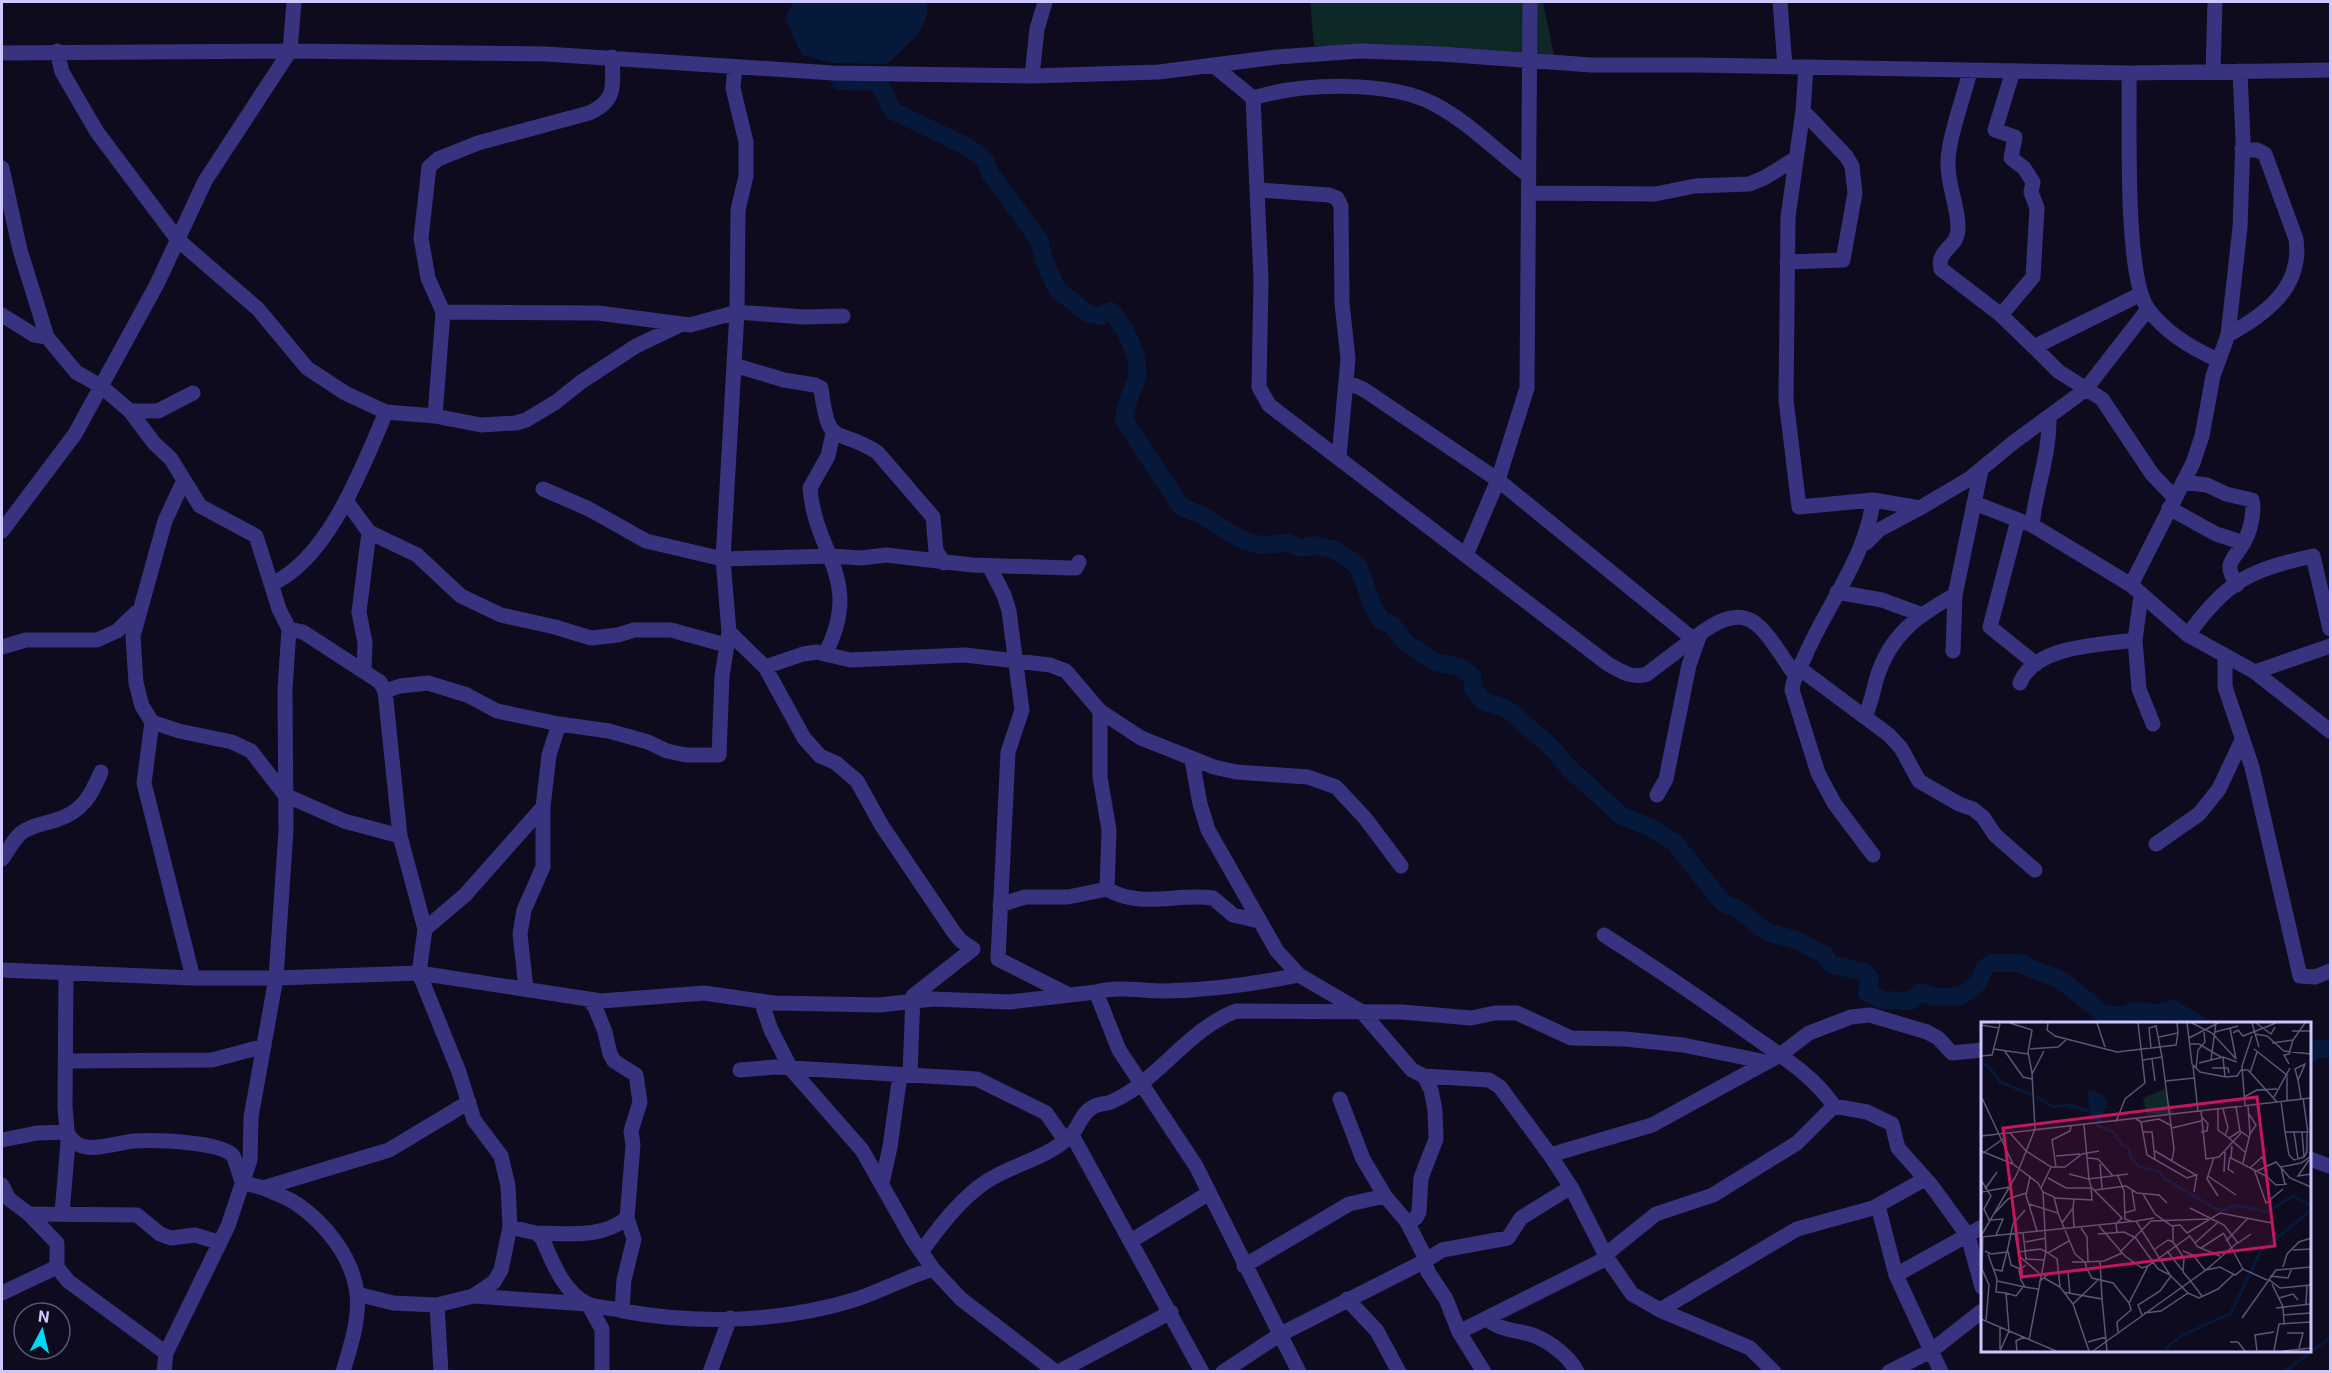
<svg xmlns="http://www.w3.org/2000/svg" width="2332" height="1373" viewBox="0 0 2332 1373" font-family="Roboto,sans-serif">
	<rect width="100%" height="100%" fill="#0e0b1e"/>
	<path fill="#0d2827" d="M1310,2H1543L1555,60L1314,46Z"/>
	<path fill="#06193b" d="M793,2H927C930,29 905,47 887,64L832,63L802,55L785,19Z"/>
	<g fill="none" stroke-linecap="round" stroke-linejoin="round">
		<path stroke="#06193b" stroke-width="3" d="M2284,1372L2330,1338"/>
		<path stroke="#06193b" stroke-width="18" d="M840,81L878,82L893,111L968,147L986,161L990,173L1039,240L1044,261L1057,289L1087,313L1100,316L1110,311C1125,324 1142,360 1136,380C1131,395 1125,404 1124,420L1181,507L1204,516L1242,540L1260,545L1289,543L1301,548L1314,545L1335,550L1358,566L1374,609L1382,621L1392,625L1405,642L1435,662L1460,667L1472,676L1473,689L1483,701L1507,709L1550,746L1571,770L1622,816L1649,827L1674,842L1723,903L1738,909L1767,932L1796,940L1825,955L1830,964L1864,972L1870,978L1867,993L1883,1000L1910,1001L1921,992L1934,997L1961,996L1978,983L1984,969L1992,963H2021L2031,969L2060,979L2103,1014L2123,1016L2133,1011L2157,1013L2173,1009L2198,1024
			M2310,1053L2316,1049H2330"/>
		<path stroke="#37337f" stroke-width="15" d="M1780,2L1785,66
			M57,51L62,72L97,132L178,240L258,309L307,368L345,393L386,412L435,416L481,425L516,423L526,420L556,402L581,382L636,346L682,324L690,325L737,312L804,317L843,316
			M2,53L290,51L546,54L833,73L1032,76L1159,72L1277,57L1360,51L1441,54L1591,65H1699L2129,73L2330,70
			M1213,65L1253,98L1261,280L1259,387L1269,405L1608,664C1621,671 1631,679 1647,674L1693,639L1498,480L1363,389L1346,382
			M735,67L733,88L746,142V176L738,210L737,312L723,559L832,556L861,558L886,555L972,565L1071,568H1076L1079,562
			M1806,67L1803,111L1788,217L1786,400L1799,507L1873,500L1920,508L1969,479L2014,442L2085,390L2148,309
			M1970,71C1964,97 1947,141 1948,165C1948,187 1959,208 1958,230C1957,248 1936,250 1941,269L2001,315L2034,347
			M2213,71L2215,2
			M2129,73C2130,121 2124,275 2148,309C2165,332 2193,349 2218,360
			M1032,76L1037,29L1045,2
			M1253,98C1302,83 1388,80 1434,104C1469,122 1498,153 1529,176
			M2,168L20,250L47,337L76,372L102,387L130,411L154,443L171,459L200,506L256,536L279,609L289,629L303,632L380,682L385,691L400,836
			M1259,190L1329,195L1337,198L1341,206L1342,303L1348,359L1339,457
			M1529,193L1655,194L1695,186L1749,184L1764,178L1795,159
			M1787,262L1843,260L1855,193L1852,166L1846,156L1803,111
			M2141,294L2034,347L2058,371L2102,399L2152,474L2175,498
			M443,312L598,313L682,324
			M2,315L34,335L47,337
			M2001,315L2033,277L2037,208L2031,192L2033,182L2024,168L2011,158L2015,137L1995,130L2013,71
			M2228,335C2266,314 2303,287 2296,239L2265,154L2257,150L2242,149
			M734,365L784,380L815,385L821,388C829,451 835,425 877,452L933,517L936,551L944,563
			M130,411H158L193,393
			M435,416L443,312L428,278L421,238L429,167L438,159L478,143L589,113C617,101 613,85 612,57
			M2049,417C2050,454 2036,488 2032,525L2131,585L2188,635L2255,672L2330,731
			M184,480L165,521L133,636L136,683L142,706L152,722L144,783L193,978
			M2183,482L2207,485L2226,494L2252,500C2255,511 2250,532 2244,542C2234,561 2222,561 2237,585
			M543,489L589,509L646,541L723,559L729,632L765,667L804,738L820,756L836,763L857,781L882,826L953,931L961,941L973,949L913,996L910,1073
			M347,502L369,532L417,555L461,596L501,615L555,627L591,638L618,635L634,630H671L722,644L726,648
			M1974,503L2026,523
			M2169,508L2216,534L2244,543
			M2018,520L1990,627L2036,664
			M2,531L75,434L157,284L205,181L290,51L294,2
			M1866,543L1879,530L1920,508
			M1466,555L1498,480L1527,388L1530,2
			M989,566L1004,595L1009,611L1022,710L1008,752L998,959L1067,994
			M271,584C328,560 363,466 386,412
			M2131,585L2193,463L2202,436L2213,376L2228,335L2240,228L2243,140L2240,71
			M1837,592L1882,600L1920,614
			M2141,596L2135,640L2139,689L2153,724
			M2188,635C2226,581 2250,570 2313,556L2330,629
			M1693,639C1751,593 1761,627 1795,675
			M2,647L26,640H97L117,631L137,612
			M1953,651L1955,595L1981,470
			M825,654C864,579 815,555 810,488L828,456L833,433
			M2225,656V687L2252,767L2300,976L2315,977L2330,971
			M765,667L803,654L817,652L850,660L965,655L1050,665L1066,671L1100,711L1141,738L1214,767L1236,772L1308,777L1336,787L1365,818L1401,866
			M1799,668L1889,735L1901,748L1919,781L1959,804L1973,809L1983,817L1995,835L2035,870
			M364,671L365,643L359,612L369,532
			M2255,672L2330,646
			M2020,683C2035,645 2100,645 2135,640
			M385,691L400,686L428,683L467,695L497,711L559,724
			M1865,717C1871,704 1873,691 1877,677C1890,635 1918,615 1955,595
			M152,722L179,731L232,742L251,751L285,795L344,821L400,836L425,929L419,973L459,1072L474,1120L501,1156L508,1186L510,1227L501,1270L494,1282L473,1296L437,1305L393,1303L357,1294
			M1192,760L1200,804L1208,830L1277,951L1299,975L1362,1012L1412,1070L1424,1076L1431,1090L1435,1110L1436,1139L1421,1178L1419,1212L1416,1218L1407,1222L1423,1253L1428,1272L1446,1299L1459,1332L1484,1372
			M1657,795L1666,779L1689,665L1700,634
			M2156,844L2199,814L2219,789L2242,740
			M1873,855L1834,803L1818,773L1792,690C1793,677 1800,668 1805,656C1827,605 1867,555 1873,500
			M2,859C8,851 13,840 21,833C32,825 43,824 56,820C82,812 91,796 101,772
			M1107,889C1141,909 1176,893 1213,898L1233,915L1259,921
			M1000,905L1025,897H1068L1107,889L1109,830L1100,777V711
			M425,929L465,895L543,807L549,755L559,724L609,731L648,742L667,751L686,755H719L722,676L729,632
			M1604,935C1654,967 1702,999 1750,1034C1781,1056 1813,1075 1834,1106L1867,1112L1892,1124L1898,1148L1931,1185L1968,1236L1982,1287
			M2,970L193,978H276L419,973L601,1001L704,993L774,1003L880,1005L933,999L1010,1002L1096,992L1119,1050L1196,1166L1299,1372
			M526,989L520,934L524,910L543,867V807
			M1096,992C1119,986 1142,991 1165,991C1211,990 1254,984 1299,975
			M588,999L595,1007L605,1032L610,1054L614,1061L636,1075L640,1102L631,1131L633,1145L627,1218L634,1239L624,1280L622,1310
			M761,1001L771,1030L791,1069L862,1150L913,1240L933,1269L961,1299L1056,1372
			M66,1061L212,1060L264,1046
			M740,1070L775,1067L977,1079L1046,1113L1065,1140
			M1424,1076L1489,1080L1500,1087L1550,1155L1652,1125L1780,1055L1809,1033L1851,1017L1870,1015L1927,1032L1938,1038L1952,1053L1982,1050
			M1340,1099L1363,1159L1385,1196
			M1072,1135L1202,1372
			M2,1140L37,1133L67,1132C79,1159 112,1143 134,1141C152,1140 222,1141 233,1156C237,1163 239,1174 242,1182L263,1188L389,1150L469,1102
			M1550,1155L1571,1187L1607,1258L1632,1294L1660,1310L1750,1348L1774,1372
			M2310,1159L2329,1166
			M882,1183L890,1147L900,1075
			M2,1185L9,1199L29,1214L57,1243V1267L68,1281L166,1353
			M263,1188C274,1193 287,1197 297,1204C326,1224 353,1258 357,1294C360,1320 350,1347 343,1372
			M1878,1206L1896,1275L1941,1372
			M62,1213L68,1142L65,1107L66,973
			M29,1214L137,1215L160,1234L171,1238L195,1235L218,1242
			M510,1227L536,1233L542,1238C552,1261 563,1292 588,1304C598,1308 613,1308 623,1311C699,1325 784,1322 857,1299C883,1290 907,1277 933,1269
			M536,1233C568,1233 601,1239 627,1218
			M1131,1241L1209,1193
			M921,1252C940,1226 960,1199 987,1181C1013,1164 1049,1158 1071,1135C1080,1126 1081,1113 1093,1107C1098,1104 1105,1104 1111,1102C1120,1098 1130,1092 1138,1086C1171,1061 1197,1026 1236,1011L1402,1012L1471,1018L1495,1013H1517L1571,1038L1625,1039L1683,1045L1766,1062
			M1605,1255L1656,1214L1713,1195L1797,1143L1834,1106
			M1244,1266L1349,1204L1385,1196L1407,1222
			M1896,1275L1982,1227
			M2,1293L57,1267
			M473,1296L588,1304L602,1329V1372
			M1347,1299L1377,1331L1399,1372
			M437,1305L441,1372
			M1660,1310L1797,1229L1873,1208L1925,1179
			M1487,1318C1497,1331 1521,1330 1535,1336C1550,1342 1570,1357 1577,1372
			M1459,1332L1607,1258
			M164,1372L166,1353L228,1226L250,1160L251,1117L276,978L286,830L285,689L289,629
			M710,1372L730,1318
			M1058,1372L1171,1312
			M1223,1372L1279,1335L1425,1261L1442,1250L1508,1238L1521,1218L1571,1187
			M1889,1372L1931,1351L1982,1311"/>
	</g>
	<g transform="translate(1981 1022)">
		<rect width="330" height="330" fill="#0e0b1e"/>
		<path d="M184,67L192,91L166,93L162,76Z" fill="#0d2827"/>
		<path d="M107,68L121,72L126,79L120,101L108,97Z" fill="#06193b"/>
		<path fill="none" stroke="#06193b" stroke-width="3" d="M0,41L8,45L19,60L51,73M55,74L72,85L90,83L107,89M115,103L132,110L141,123L148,126L150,136L158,145L178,149L184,157L239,189L255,183L286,190L312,174L330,184M186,329L187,324L202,313L250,291L279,230L330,188"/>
		<path fill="none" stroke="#5b5678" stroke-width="1.5" d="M29,1L51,8L47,30L51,51M67,1L66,8L74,14L136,30L195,23L197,11M116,1L124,25M206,1L211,42L219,50L245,55L256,54L260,48M211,1L231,11L255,37M271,1L278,25M275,1L290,12L294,5M0,3L18,6L19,1M249,6L255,37M311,9H330M234,10L257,4M252,11L257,8L262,14L295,1M274,12L286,14L303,29L330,32M178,15L197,11L196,1M208,16L237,1M291,21L312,18M208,22H218L240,35M13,27L47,32M49,27L77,25L86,17M273,27L307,54M23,28L42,55L51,57M0,34L11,33L18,6M181,35L193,127L191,138M242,35L244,55M171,37L174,59M162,38L181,35L175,4L168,6L170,26M230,38L235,1M218,41L242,35L256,40M308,42L303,33L308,32L312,18L324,1M212,44L217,89M215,46L217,28L224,20L223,10M231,46H247L248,51M260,48H267L296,80M269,51L276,30M306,55V79M317,58L314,47L324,42L317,58L320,77M185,59L213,56M0,74L32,142L57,161L62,170L73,175L77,191M263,75L276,68L296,67M293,75L309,46M322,76L327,111M300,79L304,110L308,133L313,138L323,135L326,130V110H304M264,84L261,44L271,14M255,85L259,109L268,115M237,87V108L248,116M242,87L247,106L244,113M220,89L225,137L238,135L260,111M268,92L275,103L269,112M220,94L227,102L226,109L220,110M155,97L160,100L166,133L206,156L215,153L174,129M135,100L144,77L164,61L157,1M160,100L178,97L191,104M103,103L108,157L147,152M191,106L220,99M259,109L248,116L265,131M162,110H171L174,137M313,110L317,137M321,110L323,135M29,111L45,129L70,145H84L101,132L118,129M0,114L330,76M251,124L250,136L285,154L295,163L306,162M0,129L32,142M2,131L22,117M75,134L99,132M233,135L226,157L237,174M249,135L247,147L253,151M107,136L117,137L132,154M328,138L317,154L330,152M262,141L269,112L267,84M119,142L121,166M75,145L71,118L89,109L90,104M269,146L281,135L285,145M273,147L285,181L302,167M276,149L295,140L309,156L330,165M243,150L244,130M88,152L108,157L110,165L141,196L135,202L136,210M137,154L143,169L144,197L152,200M227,154L255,173M49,155L45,173L56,209M67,156L85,166H110M0,158L10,174L3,187L9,200M304,163L300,145L320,141L329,135V130M60,166L70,145M4,167L16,150M114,168L145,164L156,171L178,173L186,181M0,170L29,165M213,170L216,152M162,172L174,192L192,205V220L203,236L202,250L208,257M73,176L93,177M48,182L77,191L94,232L104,240L123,239L141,231M92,186L93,206M209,186L243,203L257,221L270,212M143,191L154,188L151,168M12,193L27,177L45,171M10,198L22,197L15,213M155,199L173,196M81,201L92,186L93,177L111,178L110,165M118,204L144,234L161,246L167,244M191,204L199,203L206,211L239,191L291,201M100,206L106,215L107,240M34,211L38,234L58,251M42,211L45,237M117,212L143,210L153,215M243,212L262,247M208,213L217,225L239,234M0,214L36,152L54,107L51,52L63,29M0,215L155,199L189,253L207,271M154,215L177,247L189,253M245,219L267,196M44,220L65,216M214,221L236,201M220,226L243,211M174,227L187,218L192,220M312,228L330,227M4,229L10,232L26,230L32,202L44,188M27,229L30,243L39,247M186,229L201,248M202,229L212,233L224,248M36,230L60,227L67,231L88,219M139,230L170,199L227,197M67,231L76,237L79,265L92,282M7,232L16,257L15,270L25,271L28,309L19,329M44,237L63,238M119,239L121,277M45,243L38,248L40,258L44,265L57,267M302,245L306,232L318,220L330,216M1,247L8,263L5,299M12,247L21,249L26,229M106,247L111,256L132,261L148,281M225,248L256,221M1,249L2,215M87,251L89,271M289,254L307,256L311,246M63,256L79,265M208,257L221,274M287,257L299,266L330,263M16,259L44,265M58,260L67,252L106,248L104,240H91M291,262L302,285L303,301M82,270L121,277L126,329M25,271L35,274L42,265M298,276L312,272L317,278M325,283L326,263M295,286L330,282M163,291L180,289L207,271L218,276L237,267L252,253M161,293L157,283L179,269L190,254M303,293L330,291M261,296L295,248L330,245M0,297L75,329M19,305V327M137,310L136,300L150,288L148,281L167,244L209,214M306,311H322L318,326M48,318L65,229L62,170M107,320L125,315M249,320H257L264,329M36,329L35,319L43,315M108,329L92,282L117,258M112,329L225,248L239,245L254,253L262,247L286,258M276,329L274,313L293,310M293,329L298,302L330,300M302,329L330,326"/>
		<path fill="#c2185b" fill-opacity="0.15" stroke="#c2185b" stroke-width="3" d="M276,75L294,224L41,255L22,106Z"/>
		<rect width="330" height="330" fill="none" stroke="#cec7ff" stroke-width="3"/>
	</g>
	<rect width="2332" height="1373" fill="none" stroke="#cec7ff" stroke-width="6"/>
	<g transform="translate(42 1331) rotate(7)"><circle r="28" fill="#0e0b1e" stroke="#5b5678" stroke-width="1.5"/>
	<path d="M0-4.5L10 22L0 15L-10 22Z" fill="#00d7f2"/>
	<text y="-9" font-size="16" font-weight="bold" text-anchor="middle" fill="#cec7ff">N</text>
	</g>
</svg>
